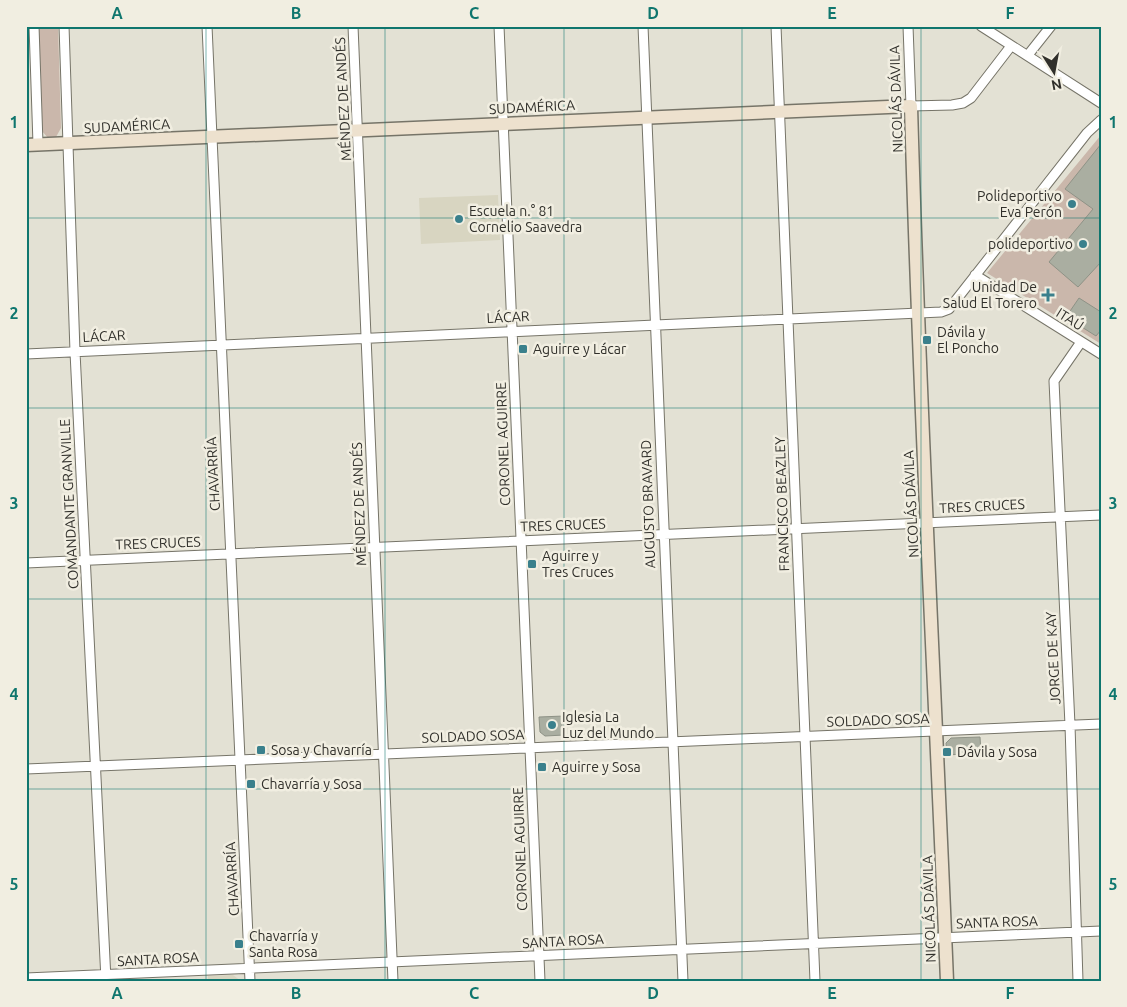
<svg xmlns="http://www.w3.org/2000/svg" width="1127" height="1007" viewBox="0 0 1127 1007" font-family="Ubuntu,sans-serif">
	<rect width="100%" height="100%" fill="#e3e1d4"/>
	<path fill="#d8d5c1" d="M498,195L500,240L421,244L419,198Z
		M233,975L241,981H208V976Z"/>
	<path fill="#cab7ab" d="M38,26H58L61,128L56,137L48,138L42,131Z
		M1101,135V344L987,273Z"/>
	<path fill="#aaaea1" stroke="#8e9286" d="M1101,144V262L1078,287L1049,262L1093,209L1065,189Z
		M1079,298L1101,312V330L1096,336L1066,317Z
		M564,716V735L545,736L540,732L539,717Z
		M980,737L981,753L947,755L946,743L951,738Z"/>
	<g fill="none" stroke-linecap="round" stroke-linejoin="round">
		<defs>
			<path id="street" d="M34,26L38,144
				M64,26L75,352L106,980
				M207,26L250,981
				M353,26L393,981
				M499,26L540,981
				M643,26L683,981
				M776,26L815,981
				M908,26L911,106L952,105L963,103L971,98L1011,46
				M981,26L1101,103
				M1028,55L1051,26
				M975,275L1101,354
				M26,354L941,312L949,309L1087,133L1101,120
				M26,563L1101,515
				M26,769L1101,724
				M26,978L1101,931
				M1078,981L1070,725L1054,381L1081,342"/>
			<path id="secondary" d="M26,145L911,106C919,398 935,689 947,981"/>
		</defs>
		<use href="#street" stroke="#767468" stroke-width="11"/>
		<use href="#secondary" stroke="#767468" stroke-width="15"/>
		<use href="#street" stroke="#fff" stroke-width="9"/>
		<use href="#secondary" stroke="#ede1ce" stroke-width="12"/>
	</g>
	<path fill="none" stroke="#0f766e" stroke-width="1" stroke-opacity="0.55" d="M206,26V981M385,26V981M564,26V981M742,26V981M921,26V981M26,218H1101M26,408H1101M26,599H1101M26,789H1101"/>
	<g fill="#3a808c" stroke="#f1eee1" stroke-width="2">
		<circle cx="1072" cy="204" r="5"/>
		<circle cx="459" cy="219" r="5"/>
		<circle cx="1083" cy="244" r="5"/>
		<path d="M1045.5 287.5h5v5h5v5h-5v5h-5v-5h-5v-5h5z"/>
		<rect x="922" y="335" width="10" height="10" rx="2.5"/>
		<rect x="518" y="344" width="10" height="10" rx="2.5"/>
		<rect x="527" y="559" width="10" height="10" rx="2.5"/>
		<circle cx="552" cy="725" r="5"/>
		<rect x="256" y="745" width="10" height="10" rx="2.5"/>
		<rect x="942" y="747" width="10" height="10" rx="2.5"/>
		<rect x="537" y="762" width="10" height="10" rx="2.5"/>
		<rect x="246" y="779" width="10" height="10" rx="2.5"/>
		<rect x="234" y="939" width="10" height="10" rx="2.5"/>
	</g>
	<g text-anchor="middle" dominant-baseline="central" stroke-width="5" stroke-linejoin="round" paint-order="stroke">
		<g font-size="14" fill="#31302b" stroke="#f1eee1">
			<text transform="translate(343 99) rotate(-93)">MÉNDEZ DE ANDÉS</text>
			<text transform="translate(896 99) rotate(-92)">NICOLÁS DÁVILA</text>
			<text transform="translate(532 107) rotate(-3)">SUDAMÉRICA</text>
			<text transform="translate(127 126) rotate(-3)">SUDAMÉRICA</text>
			<text transform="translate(508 317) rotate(-3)">LÁCAR</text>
			<text transform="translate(1070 319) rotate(32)">ITAÚ</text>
			<text transform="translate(104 336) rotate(-3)">LÁCAR</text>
			<text transform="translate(503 444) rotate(-92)">CORONEL AGUIRRE</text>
			<text transform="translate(213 474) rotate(-93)">CHAVARRÍA</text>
			<text transform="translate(69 504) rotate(-93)">COMANDANTE GRANVILLE</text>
			<text transform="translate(359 504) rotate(-92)">MÉNDEZ DE ANDÉS</text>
			<text transform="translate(648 504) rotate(-92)">AUGUSTO BRAVARD</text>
			<text transform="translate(782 504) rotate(-92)">FRANCISCO BEAZLEY</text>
			<text transform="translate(911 504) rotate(-93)">NICOLÁS DÁVILA</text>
			<text transform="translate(982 506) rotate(-3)">TRES CRUCES</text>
			<text transform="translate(563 525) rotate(-2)">TRES CRUCES</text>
			<text transform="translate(158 543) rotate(-2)">TRES CRUCES</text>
			<text transform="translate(1053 658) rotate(-93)">JORGE DE KAY</text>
			<text transform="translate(878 720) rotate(-2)">SOLDADO SOSA</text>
			<text transform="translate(473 736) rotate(-2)">SOLDADO SOSA</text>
			<text transform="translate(520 849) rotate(-92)">CORONEL AGUIRRE</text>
			<text transform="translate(232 879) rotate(-93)">CHAVARRÍA</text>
			<text transform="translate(929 909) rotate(-92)">NICOLÁS DÁVILA</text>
			<text transform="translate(997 922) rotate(-2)">SANTA ROSA</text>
			<text transform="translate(563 941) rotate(-3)">SANTA ROSA</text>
			<text transform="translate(158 959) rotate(-3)">SANTA ROSA</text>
		</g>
		<g font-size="14" fill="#31302b" stroke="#f1eee1" text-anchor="start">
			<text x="1062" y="196" text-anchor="end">Polideportivo<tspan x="1062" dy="16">Eva Perón</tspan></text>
			<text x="469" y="211">Escuela n.° 81<tspan x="469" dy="16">Cornelio Saavedra</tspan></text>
			<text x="1073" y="244" text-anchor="end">polideportivo</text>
			<text x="1037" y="287" text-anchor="end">Unidad De<tspan x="1037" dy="16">Salud El Torero</tspan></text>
			<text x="937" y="332">Dávila y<tspan x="937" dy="16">El Poncho</tspan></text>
			<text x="533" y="349">Aguirre y Lácar</text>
			<text x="542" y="556">Aguirre y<tspan x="542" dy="16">Tres Cruces</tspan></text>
			<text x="562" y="717">Iglesia La<tspan x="562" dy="16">Luz del Mundo</tspan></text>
			<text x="271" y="750">Sosa y Chavarría</text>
			<text x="957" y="752">Dávila y Sosa</text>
			<text x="552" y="767">Aguirre y Sosa</text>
			<text x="261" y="784">Chavarría y Sosa</text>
			<text x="249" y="936">Chavarría y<tspan x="249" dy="16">Santa Rosa</tspan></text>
		</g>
	</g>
	<rect width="1127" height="1007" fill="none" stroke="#f1eee1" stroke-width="55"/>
	<g transform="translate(1054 72) rotate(169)" stroke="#f1eee1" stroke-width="4" paint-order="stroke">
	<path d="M0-4L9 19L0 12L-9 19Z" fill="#31302b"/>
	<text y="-8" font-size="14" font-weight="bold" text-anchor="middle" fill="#31302b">N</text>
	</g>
	<rect x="28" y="28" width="1072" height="952" fill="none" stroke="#0f766e" stroke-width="2"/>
	<g font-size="16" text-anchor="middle" font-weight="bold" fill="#0f766e">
		<text x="117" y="19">A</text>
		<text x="296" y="19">B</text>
		<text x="474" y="19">C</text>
		<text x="653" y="19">D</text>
		<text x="832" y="19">E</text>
		<text x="1010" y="19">F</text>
		<text x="14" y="128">1</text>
		<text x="1113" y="128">1</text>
		<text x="14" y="319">2</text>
		<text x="1113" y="319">2</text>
		<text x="14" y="509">3</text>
		<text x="1113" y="509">3</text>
		<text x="14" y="700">4</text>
		<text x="1113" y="700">4</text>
		<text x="14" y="890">5</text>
		<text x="1113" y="890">5</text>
		<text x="117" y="999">A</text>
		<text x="296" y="999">B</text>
		<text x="474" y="999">C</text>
		<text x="653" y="999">D</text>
		<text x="832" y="999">E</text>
		<text x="1010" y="999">F</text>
	</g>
</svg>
